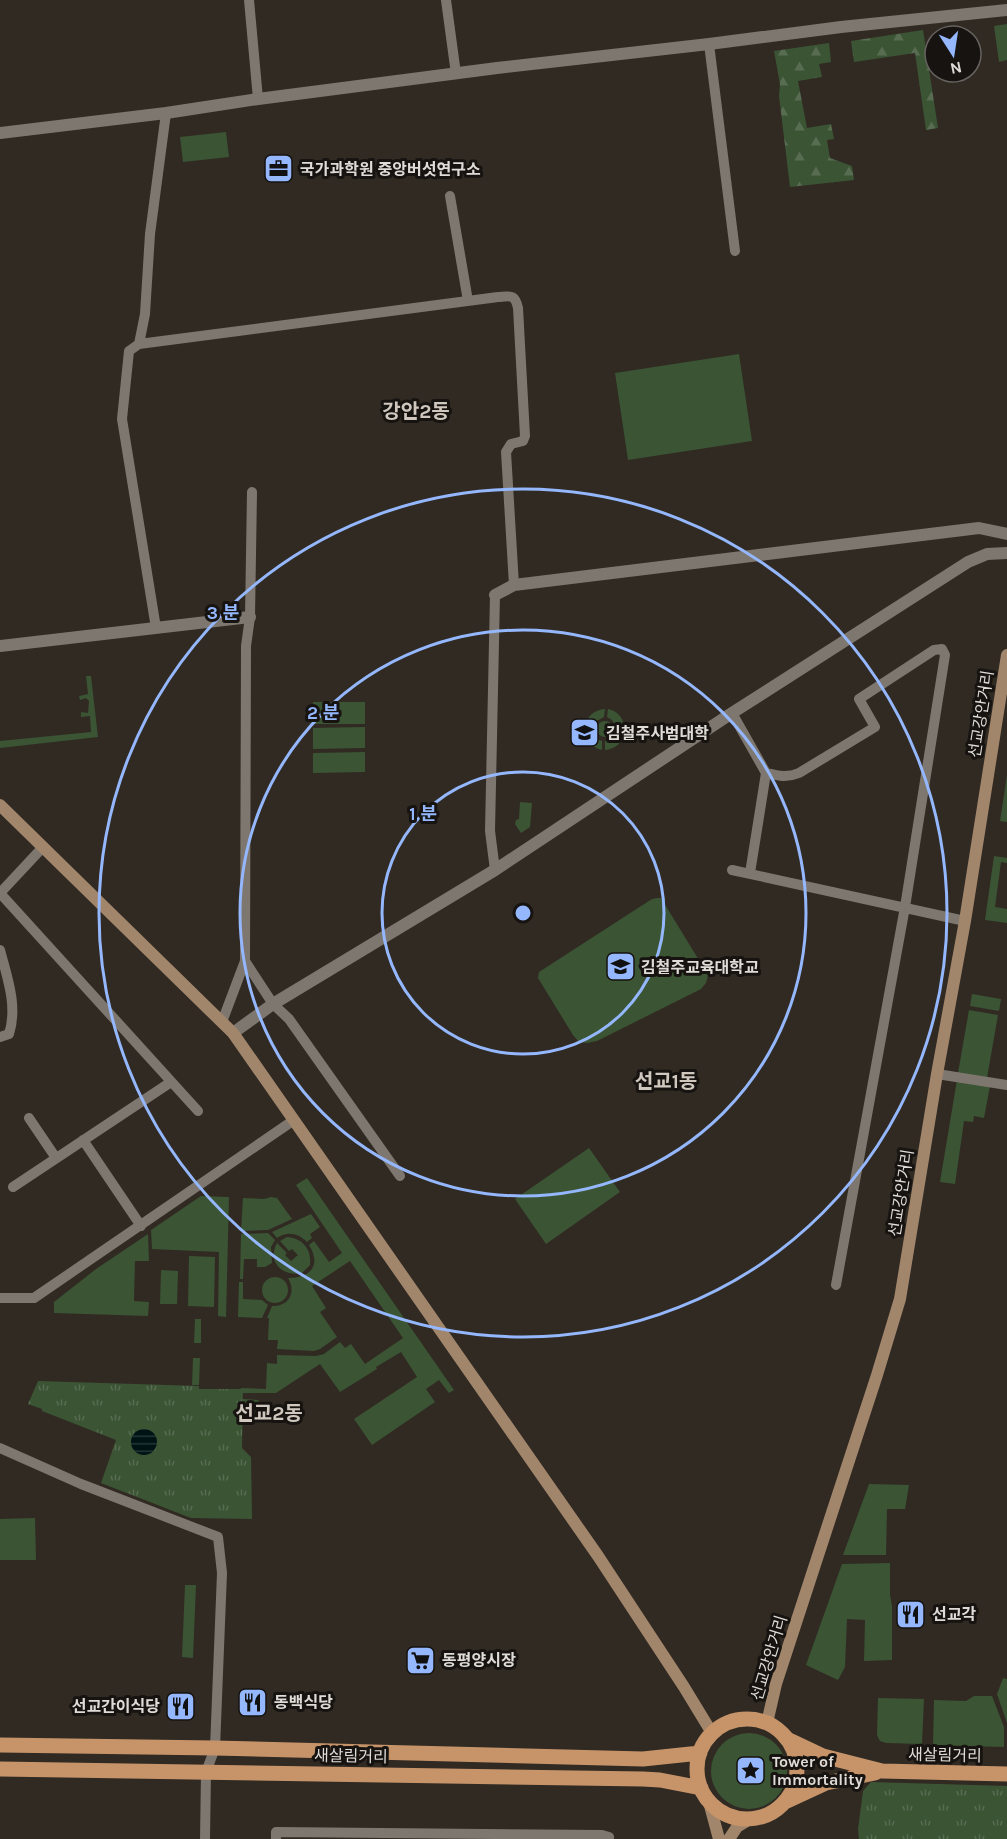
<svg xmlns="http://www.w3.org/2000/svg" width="1007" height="1839" viewBox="0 0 1007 1839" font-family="Karla,'Noto Sans KR',sans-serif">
	<defs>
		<pattern id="forest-firs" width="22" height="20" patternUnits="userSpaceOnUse" patternTransform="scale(1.5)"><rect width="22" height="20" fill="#3b5433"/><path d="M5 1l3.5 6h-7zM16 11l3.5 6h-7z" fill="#576c50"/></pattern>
		<pattern id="park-tufts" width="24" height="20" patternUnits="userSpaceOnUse" patternTransform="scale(1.5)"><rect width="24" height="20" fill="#3b5433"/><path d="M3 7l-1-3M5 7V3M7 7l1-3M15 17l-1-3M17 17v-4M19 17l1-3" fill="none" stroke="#576c50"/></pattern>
		<pattern id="water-rules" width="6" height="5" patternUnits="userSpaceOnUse" patternTransform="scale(1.5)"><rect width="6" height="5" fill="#001314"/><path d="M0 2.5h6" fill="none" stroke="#253535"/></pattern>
	</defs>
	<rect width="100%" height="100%" fill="#302a23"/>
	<path fill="#3b5433" d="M1007,24V60L999,62L994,26Z
		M226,132L229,157L183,162L180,137Z
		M739,354L752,441L628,460L615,373Z
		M86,676H91L98,737L0,748V741L91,732L90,716L81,717V712L88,713L89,701L86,698L80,700L79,696L88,694Z
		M313,702H365V724H313Z
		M605,709L604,717L595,722L593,727H584C587,716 594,710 605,709Z
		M608,709C618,711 624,719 625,729H617L612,720L607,717Z
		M597 729a8 8 0 1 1 16 0a8 8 0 1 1-16 0Z
		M365,727V748L313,749V728Z
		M584,729L593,730L597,739L602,741V750C591,747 585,740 584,729Z
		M617,732H625C623,743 615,749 605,750V741L611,740Z
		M365,752V772L313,773V753Z
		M1007,775V822L1000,821Z
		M520,802L532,803L530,827L521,833L515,824L516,820L519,819Z
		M994,856L1007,858V863L1001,862L995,907L1007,909V923L985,920Z
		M657,898H661L708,975L706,983L701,989L597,1041L587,1043L579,1042L573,1035L538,978L539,972L652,899Z
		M972,994L1001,999L999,1011L970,1006Z
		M969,1010L998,1015L987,1078L958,1073Z
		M957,1080L990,1086L984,1118L974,1116L973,1122L964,1121L955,1184L940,1182Z
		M589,1148L620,1192L546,1244L515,1199Z
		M307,1178L454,1390L449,1393L439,1380L426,1389L435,1402L372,1445L354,1419L417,1377L401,1352L376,1367L377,1369L340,1392L320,1364L276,1393H240L241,1388L266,1389L267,1363L277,1364V1355L316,1356L324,1354L340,1342L345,1348L351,1344L365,1364L403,1338L350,1261L312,1286L326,1308L320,1312L337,1337L320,1349L314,1351L277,1349L278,1340H268L269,1318H267L272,1306C288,1307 297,1293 288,1278C310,1278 322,1266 309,1245L314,1241L329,1262L342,1253L296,1185Z
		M201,1196L229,1197L226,1317L218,1316L219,1252L152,1249L151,1230Z
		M271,1197L277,1198L292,1219L268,1230L241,1231L243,1198L264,1199Z
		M311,1214L320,1227L310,1234L312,1238L307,1242C298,1233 288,1231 277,1238L272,1232Z
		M268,1233L275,1240L271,1247L272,1263L265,1267H257V1259H244L243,1279H240L241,1234Z
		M148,1234L149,1261H135L134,1301L149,1302L148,1316L54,1313V1302L96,1269Z
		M287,1237C302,1238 312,1249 310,1265L302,1273C282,1277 267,1262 277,1243L287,1253L285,1255L291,1261L298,1255L292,1249L289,1251L280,1241Z
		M189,1256L215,1257L214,1307L188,1306Z
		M161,1270L178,1271L177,1304H160Z
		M262 1290a13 13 0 1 1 26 0a13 13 0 1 1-26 0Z
		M239,1282H243V1299L262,1300L268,1305L262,1318L238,1317Z
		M195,1319H201V1343H194Z
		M193,1358H200L199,1385H192Z
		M243,1399L258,1400L264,1407L242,1422Z
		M869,1484L909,1485L905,1509H887L886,1555H843Z
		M35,1518L36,1560H0V1519Z
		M890,1563V1595L892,1606V1660L864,1661L865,1620L847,1619L845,1667L838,1680L806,1665L842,1564Z
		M185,1585H196L193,1658L182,1657Z
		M1003,1678L1007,1679V1723L997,1694Z
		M974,1696H992L1004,1727V1747L933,1745L934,1700L966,1701Z
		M878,1698L924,1699L922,1744L886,1743L880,1741L877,1735Z
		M711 1771a38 38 0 1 1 76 0a38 38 0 1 1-76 0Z"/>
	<path fill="url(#forest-firs)" d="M923,30L938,128L926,130L915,53L854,62L851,41Z
		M829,43L831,62L819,64L822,77L798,81L807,128L831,124L834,139L827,140L830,158L852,166L854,180L790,187L779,96L780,84L774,51Z"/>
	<path fill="url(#park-tufts)" d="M38,1381L199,1386V1389H243L242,1448L251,1457L252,1519L191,1518L101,1483L116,1440L42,1411V1409L28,1404Z
		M871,1782L1007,1786V1839H859L858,1829L863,1791Z"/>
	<path fill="url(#water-rules)" d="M131 1442a13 13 0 1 1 26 0a13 13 0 1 1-26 0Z"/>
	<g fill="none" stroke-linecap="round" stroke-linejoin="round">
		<path stroke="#7e776f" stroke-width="10" d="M249,0L258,99
			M446,0L456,74
			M709,44L735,251
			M450,196L468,301
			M139,344L498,297C511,296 515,294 518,308L525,436L523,441L511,444L506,452L514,585
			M156,628L122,419L129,351L139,344L145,314L150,234L166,113
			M732,713L766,773C779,776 787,778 799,773L875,727L859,699L934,650L942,649L945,655L905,907L836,1285
			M43,847L0,893L198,1111
			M495,870L490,831L495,595
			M732,870L965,921
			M750,873L766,773
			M0,950C7,977 18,1006 9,1034L0,1037
			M245,961L273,1004L289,1019L400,1176
			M222,1022L245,961L246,646L250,617L252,492
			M937,1074L1007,1085
			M29,1118L56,1158
			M83,1140L141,1226
			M13,1187L171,1082
			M0,1298H34L294,1120
			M0,1448L81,1484L218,1537L222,1573L215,1748L206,1772L205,1839
			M276,1839V1832L602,1835L609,1837V1839"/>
		<path stroke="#7e776f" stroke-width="12" d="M0,133L166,113L258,99L497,68L709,44L841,27L1007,10
			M495,595L514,585L979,528L1007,534
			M0,646L250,617
			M233,1033L273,1004L495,870L732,713L968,562L987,554L1007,553"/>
		<path stroke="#a2866c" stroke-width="12" d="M0,805L233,1033L598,1556L684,1687L712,1733
			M767,1723L776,1684L877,1375L900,1299L937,1074L965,921L1007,655
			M709,1802L719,1839
			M729,1839L737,1827L750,1819"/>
		<path stroke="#c7946a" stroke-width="15" d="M697 1769a50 50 0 1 1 100 0a50 50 0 1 1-100 0Z
			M787,1739L823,1756L882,1771L1007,1774
			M0,1745L215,1748L643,1759L700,1753
			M0,1769L643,1779L660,1780L701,1788
			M785,1802L826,1783L875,1773"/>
	</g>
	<g fill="none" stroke="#94b7fd" stroke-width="3">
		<circle cx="523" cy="913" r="141"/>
		<circle cx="523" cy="913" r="283"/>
		<circle cx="523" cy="913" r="424"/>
	</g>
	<defs>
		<symbol id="office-square" viewBox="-11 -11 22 22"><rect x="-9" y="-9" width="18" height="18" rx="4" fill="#94b7fd" stroke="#161310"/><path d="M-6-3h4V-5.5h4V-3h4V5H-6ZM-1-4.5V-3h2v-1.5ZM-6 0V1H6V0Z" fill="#111"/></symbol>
		<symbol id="university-square" viewBox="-11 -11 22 22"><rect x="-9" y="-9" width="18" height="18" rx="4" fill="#94b7fd" stroke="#161310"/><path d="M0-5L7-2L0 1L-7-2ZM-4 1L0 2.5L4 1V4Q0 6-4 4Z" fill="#111"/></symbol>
		<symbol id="restaurant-square" viewBox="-11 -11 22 22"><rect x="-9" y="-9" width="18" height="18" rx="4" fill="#94b7fd" stroke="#161310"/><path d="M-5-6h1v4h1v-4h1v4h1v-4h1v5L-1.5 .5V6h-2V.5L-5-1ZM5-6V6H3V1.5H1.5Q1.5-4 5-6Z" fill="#111"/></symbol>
		<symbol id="supermarket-square" viewBox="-11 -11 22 22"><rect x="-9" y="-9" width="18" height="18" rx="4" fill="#94b7fd" stroke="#161310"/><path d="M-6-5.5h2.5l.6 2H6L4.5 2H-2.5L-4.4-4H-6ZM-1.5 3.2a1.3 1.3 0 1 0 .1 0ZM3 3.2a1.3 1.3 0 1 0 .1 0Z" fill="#111"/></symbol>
		<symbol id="sight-square" viewBox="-11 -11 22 22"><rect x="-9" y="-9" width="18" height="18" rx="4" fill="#94b7fd" stroke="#161310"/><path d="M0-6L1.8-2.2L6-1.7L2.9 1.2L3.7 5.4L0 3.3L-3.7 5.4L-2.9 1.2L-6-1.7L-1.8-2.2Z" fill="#111"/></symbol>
	</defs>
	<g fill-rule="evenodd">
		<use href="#office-square" x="262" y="152" width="33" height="33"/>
		<use href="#university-square" x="568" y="716" width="33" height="33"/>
		<use href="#university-square" x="604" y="950" width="33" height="33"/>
		<use href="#restaurant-square" x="894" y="1598" width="33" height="33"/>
		<use href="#supermarket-square" x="404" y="1644" width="33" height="33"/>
		<use href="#restaurant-square" x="236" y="1686" width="33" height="33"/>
		<use href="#restaurant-square" x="164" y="1690" width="33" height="33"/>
		<use href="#sight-square" x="734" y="1754" width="33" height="33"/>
	</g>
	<g text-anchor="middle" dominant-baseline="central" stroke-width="6" stroke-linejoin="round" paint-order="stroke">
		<g font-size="16" font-weight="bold" fill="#dfdbd7" stroke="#161310" text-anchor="start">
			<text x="300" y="169">국가과학원 중앙버섯연구소</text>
			<text x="606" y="733">김철주사범대학</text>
			<text x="641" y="967">김철주교육대학교</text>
			<text x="932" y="1614">선교각</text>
			<text x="442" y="1660">동평양시장</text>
			<text x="274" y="1702">동백식당</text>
			<text x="160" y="1706" text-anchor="end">선교간이식당</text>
			<text x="772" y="1761">Tower of<tspan x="772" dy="18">Immortality</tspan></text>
		</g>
		<g font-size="16" fill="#dfdbd7" stroke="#161310">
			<text transform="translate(981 714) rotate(-81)">선교강안거리</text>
			<text transform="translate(901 1193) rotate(-81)">선교강안거리</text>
			<text transform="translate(769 1658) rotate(-73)">선교강안거리</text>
			<text transform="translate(945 1755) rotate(1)">새살림거리</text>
			<text transform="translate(351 1756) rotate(1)">새살림거리</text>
		</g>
		<g font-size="20" font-weight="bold" fill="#d0c8bf" stroke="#161310">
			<text x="416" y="411">강안2동</text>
			<text x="666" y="1081">선교1동</text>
			<text x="269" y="1413">선교2동</text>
		</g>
	</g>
	<circle cx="523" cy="913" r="9" fill="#94b7fd" stroke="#161310" stroke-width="3"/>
	<g font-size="18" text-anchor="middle" font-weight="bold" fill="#94b7fd" stroke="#161310" stroke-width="6" stroke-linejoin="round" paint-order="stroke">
		<text x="223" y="619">3 분</text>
		<text x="323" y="719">2 분</text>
		<text x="423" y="820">1 분</text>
	</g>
	<g transform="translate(953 54) rotate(168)"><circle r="28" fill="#161310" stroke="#666360" stroke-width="1.5"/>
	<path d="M0-4.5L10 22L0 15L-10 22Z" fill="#94b7fd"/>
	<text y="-9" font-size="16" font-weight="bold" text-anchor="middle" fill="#dfdbd7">N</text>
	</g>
</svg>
